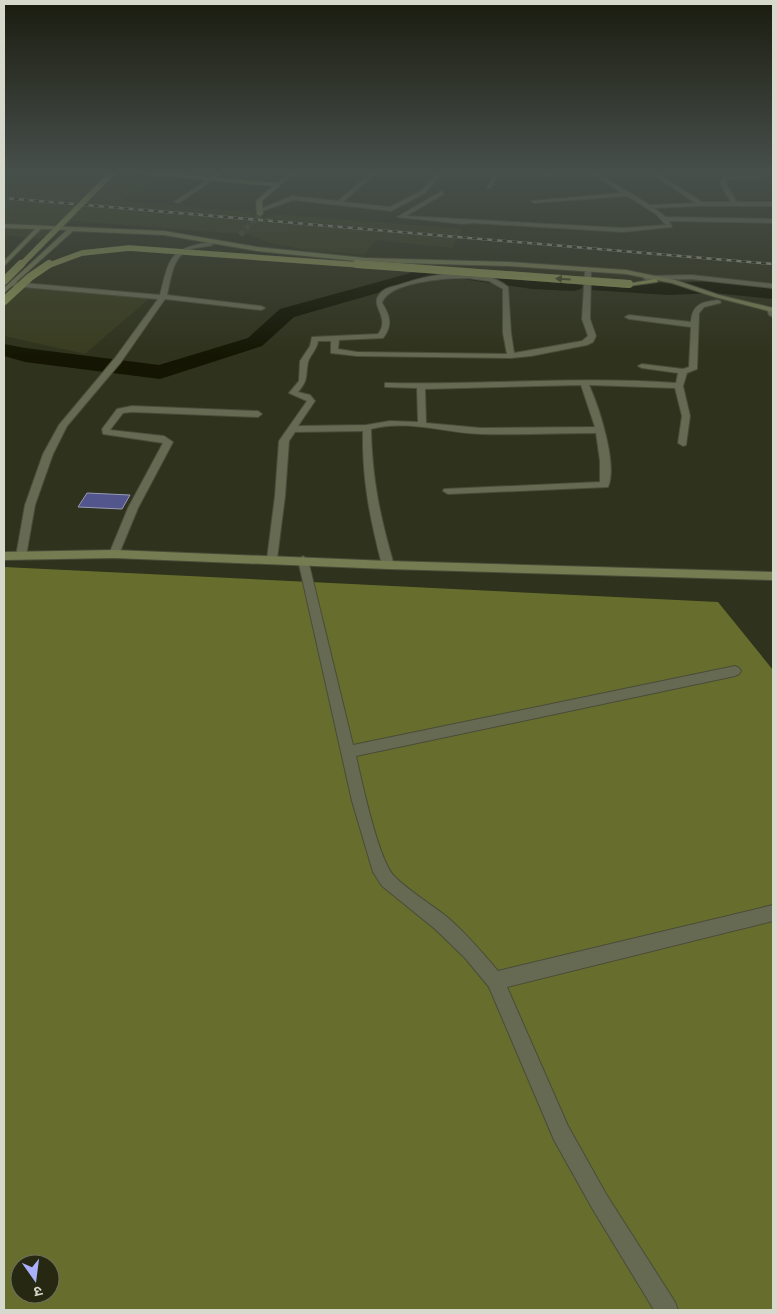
<svg xmlns="http://www.w3.org/2000/svg" width="777" height="1314" viewBox="0 0 777 1314" font-family="'Sofia Sans Condensed','Noto Sans Devanagari',sans-serif">
	<rect width="100%" height="100%" fill="#2f321c"/>
	<path fill="#393c1f" d="M4,173H104L158,178L122,201L252,212L249,215L270,217L275,214L462,229L452,248L376,240L364,255L306,250L270,243L251,235L73,221L40,239L4,235Z
		M23,287L151,297L85,354L4,336V306Z"/>
	<path fill="#676e2d" fill-rule="evenodd" d="M4,567L718,602L773,670V1310H4ZM20,1264H50V1294H20Z"/>
	<g fill="none" stroke-linecap="round" stroke-linejoin="round">
		<path fill="#141603" fill-rule="evenodd" d="M462,269L532,277L574,279L581,281L583,285L581,289L574,291L532,289L462,279L419,281L294,317L262,346L160,379L25,362L4,356V344L25,348L159,365L248,338L280,309L418,271Z
			M597,280L669,283L714,281L773,287V299L714,293L669,295L590,290L588,286L590,282Z"/>
	</g>
	<path fill="#53568d" stroke="#989bb5" d="M87,493L130,495L122,509L78,507Z"/>
	<g fill="none" stroke-linecap="round" stroke-linejoin="round">
		<path stroke="#484b36" stroke-width="5.5" stroke-dasharray="5.5 2.5" stroke-linecap="butt" d="M240,235L260,214"/>
		<defs>
			<path id="street" d="M217,173H223L179,203L174,202Z
				M290,173H296L279,186H275V184Z
				M371,173H376L343,202L390,207L421,191L438,173H443L425,193L391,211L293,200L263,211L258,210L292,196L338,201Z
				M494,173H499L491,188H487Z
				M545,173H550V176L546,177Z
				M591,173H597L650,205L695,203L651,173H657L702,202H731L720,184L722,177L764,176L762,178L726,179V184L737,202H773V206H701L654,208L666,217L773,219V223L669,221L672,227L623,232L473,223L463,224L397,217L442,191L444,194L406,216L623,228L666,225L656,214L627,196L534,203L531,201L622,193Z
				M211,242L213,245C206,247 196,247 189,250C172,257 171,279 167,295L261,306L265,308L261,310L165,299L121,362L67,426L53,454L35,505L26,556L25,559H17L16,556L25,505L43,454L59,425L115,358L158,299L12,286L9,284L12,282L160,295C170,256 169,249 211,242Z
				M588,270L591,272L590,319L596,336L593,342L587,345L531,356L511,358L357,356L331,353V341H318C317,350 310,355 308,362C305,377 309,379 298,392L310,395L315,401L298,426L366,425L390,421L418,422L417,388L385,387V383H388C484,385 580,376 676,383L678,373L642,368L638,366L642,364L683,369L689,367L691,327L629,319L625,317L629,315L691,322C692,304 702,302 718,300L721,302L720,303L704,307L699,313L697,369L687,373L683,386L690,416L686,445L683,446L678,443L682,416L675,388L589,385C599,407 618,465 608,487L448,494L443,491L444,489L600,482V461L596,433C558,433 520,435 481,434C446,433 406,419 371,429C372,479 380,517 394,565L388,569L382,565C370,519 362,479 363,431L295,432L289,441L285,496L277,559L272,563L268,562L267,559L275,496L279,441L307,401L289,393L299,381L300,361L310,346L312,337L378,334C391,318 370,306 379,295C383,288 392,287 399,285C431,274 479,264 508,287L511,333L514,353L582,341L588,336L582,319L585,272ZM468,278L489,281L503,289V333L507,354L357,352L338,349L339,340L383,338C393,326 390,315 382,303C389,281 448,278 468,278ZM581,385L595,427L481,428L426,423L425,389Z
				M691,275L773,284V288L691,279L646,280L643,278L646,276Z
				M773,307V317L769,315L767,309Z
				M132,406L258,411L262,414L258,417L132,412L123,413L110,430L164,436L173,442L138,508L119,554L114,558L109,554L128,508L163,443L103,434L102,429L117,409Z
				M303,556L308,560L353,745L735,666L739,668L741,671L739,674L735,676L356,756C362,782 378,859 394,876C409,891 429,903 446,916C465,932 482,952 498,971L773,905V921L507,987L568,1126L606,1194L675,1302L678,1310H654L592,1208L554,1140L489,987L465,958L435,929L382,886L373,872L352,801L298,560Z"/>
			<path id="secondary" d="M160,173L277,183L280,185L262,201L263,214L260,216L257,214L256,201L273,186L135,173Z
				M4,224L164,231L257,247L365,258L509,262L626,270L675,280L719,295L773,308V312L715,297L672,283L626,274L509,266L365,262L257,251L164,235L73,231L4,293V288L67,230L41,229L4,266V261L35,229L4,228Z
				M114,550L388,561L773,572V580L388,569L114,558L4,560V552Z"/>
			<path id="primary" d="M655,279L658,281L657,282L629,286L626,284Z"/>
		</defs>
		<use href="#street" stroke="#4a4c39" stroke-width="2"/>
		<use href="#secondary" stroke="#4a4c39" stroke-width="2"/>
		<use href="#primary" stroke="#4a4c39" stroke-width="2"/>
		<use href="#street" fill="#666a52" fill-rule="evenodd"/>
		<use href="#secondary" fill="#767c52" fill-rule="evenodd"/>
		<use href="#primary" fill="#868e53" fill-rule="evenodd"/>
		<defs>
			<path id="rail" d="M4,198L773,264"/>
		</defs>
		<use href="#rail" stroke="#999c8c" stroke-width="2.5"/>
		<use href="#rail" stroke="#262812" stroke-width="2" stroke-dasharray="5" stroke-linecap="butt"/>
		<defs>
			<path id="primary-bridge-far1" d="M20,266L112,173
				M47,266L82,253L129,248L374,266"/>
			<path id="primary-bridge" d="M357,264L629,284
				M4,281L21,264
				M4,301L30,277L49,264"/>
		</defs>
		<use href="#primary-bridge-far1" stroke="#4a4c39" stroke-width="6" stroke-linecap="butt"/>
		<use href="#primary-bridge" stroke="#4a4c39" stroke-width="8" stroke-linecap="butt"/>
		<use href="#primary-bridge-far1" stroke="#868e53" stroke-width="5.5"/>
		<use href="#primary-bridge" stroke="#868e53" stroke-width="8"/>
	</g>
	<defs><path id="oneway-solid" d="M-6-.8H1V-3.2L6.5 0L1 3.2V.8H-6Z" transform="scale(1.25)"/></defs>
	<use fill="#434726" href="#oneway-solid" transform="translate(563 279) rotate(-176)"/>
	<linearGradient id="sky" x2="0" y2="1"><stop stop-color="#1a1c0f"/><stop offset="0.48" stop-color="#474f4b"/><stop offset="1" stop-color="#474f4b" stop-opacity="0"/></linearGradient>
	<rect width="777" height="357" fill="url(#sky)"/>
	<rect width="777" height="1314" fill="none" stroke="#d7d9cc" stroke-width="10"/>
	<g transform="translate(35 1279) rotate(166)"><circle r="24" fill="#262812" stroke="#6d6f5c"/>
	<path d="M0-4L9 19L0 12L-9 19Z" fill="#aab0fb"/>
	<text y="-8" font-size="14" font-weight="bold" text-anchor="middle" fill="#d7d9cc">उ</text>
	</g>
</svg>
